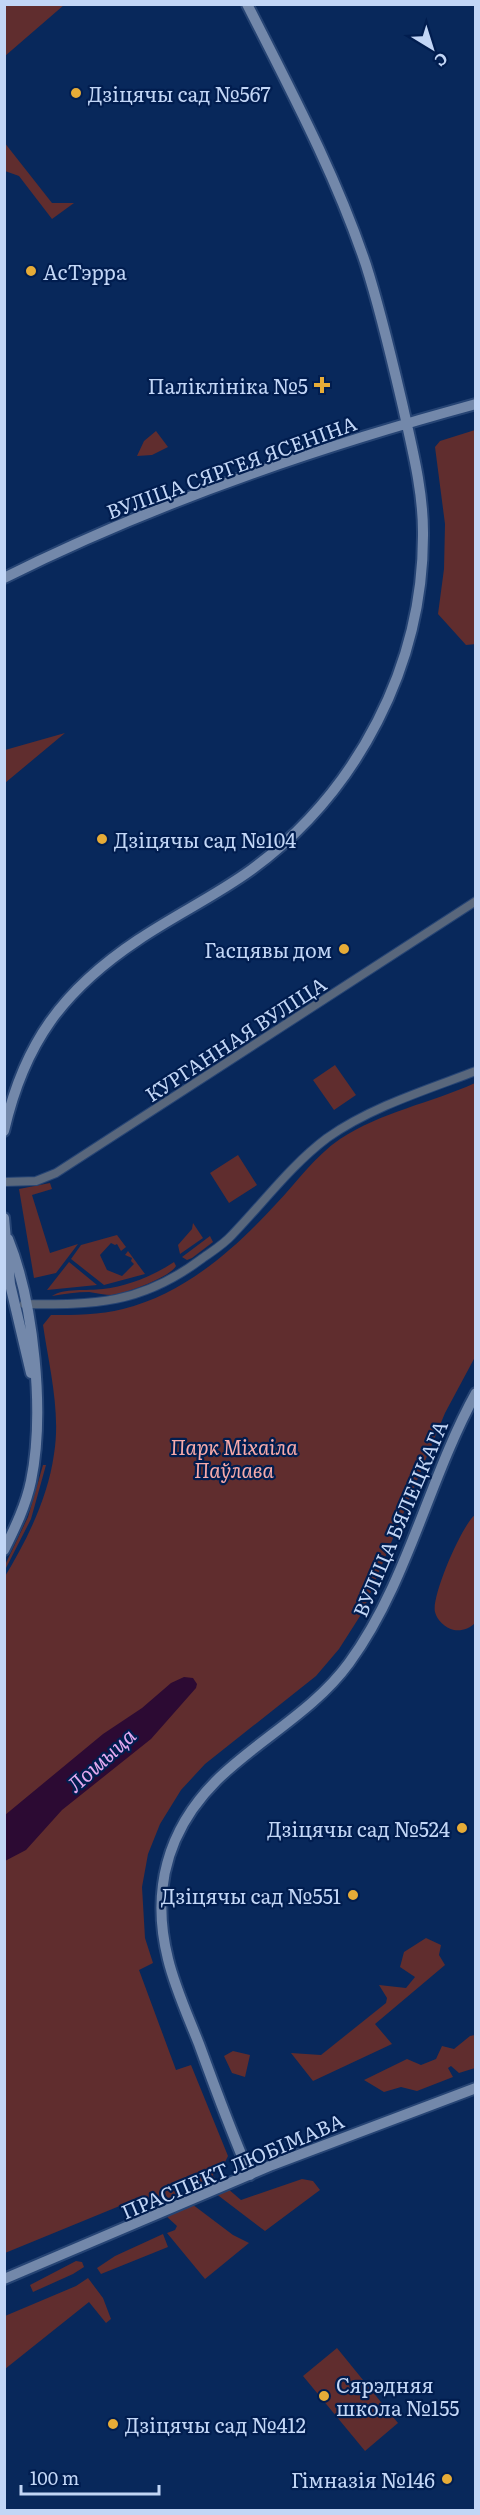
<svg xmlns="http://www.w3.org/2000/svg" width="480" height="2515" viewBox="0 0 480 2515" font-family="Literata,serif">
	<rect width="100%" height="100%" fill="#08285b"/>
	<path fill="#602d2e" d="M5,4H64V5L5,56Z
		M4,142L52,203H74L52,219L19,176L5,171Z
		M475,430L476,644L466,645L438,614L444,569L445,524L435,447L440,441Z
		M156,431L168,447L152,455L137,456L144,441Z
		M65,733L5,783V750Z
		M335,1065L356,1095L334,1110L313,1080Z
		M475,1083V1357L445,1413L362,1613L339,1649L316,1676L205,1764L181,1790L160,1824L148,1854L142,1887L145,1938L153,1963L139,1970L176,2070L191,2065L228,2156L224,2164L214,2168L213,2176L241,2200L302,2179L313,2181L320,2190L265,2231L194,2177L168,2186L233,2235L249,2243L205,2279L167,2233L175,2230L177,2226L144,2196L5,2253L4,1578C27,1540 48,1498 54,1454C61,1412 49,1366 43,1325L51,1315C74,1315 100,1315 123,1309C184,1294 235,1249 276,1204C296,1183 315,1156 340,1139C381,1112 431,1103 475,1083Z
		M238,1155L257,1185L229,1203L210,1173Z
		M50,1183L52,1189L32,1195L50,1253L78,1244L56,1273L34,1278L19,1189Z
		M193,1223L203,1238L180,1254L178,1245L192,1229Z
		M117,1235L126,1247L121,1251L117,1244L115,1245L111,1243L100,1255L107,1270L122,1276L134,1264L131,1261L132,1258L125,1255L128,1251L145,1274L104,1285L71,1259L81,1245Z
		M210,1236L213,1242L192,1258L187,1260L182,1257Z
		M69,1262L97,1285L47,1290Z
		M174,1262L176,1266C169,1278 126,1293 112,1295C105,1295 97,1293 89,1292C77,1292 64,1294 52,1296C63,1288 87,1291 103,1289C128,1286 153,1276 174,1262Z
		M43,1465H46L31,1519L5,1570V1565L28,1517Z
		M475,1515V1623C469,1629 462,1631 454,1630C445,1628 437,1620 435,1612C431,1596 463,1523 475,1515Z
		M426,1938L441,1945L439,1955L445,1965L375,2024L392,2044L313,2081L291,2053L321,2055L386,2003L387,1998L379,1985L406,1988L415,1977L400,1967L404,1952Z
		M475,2035V2068L459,2073L451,2066L448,2068L453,2077L417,2091L401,2087L384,2092L364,2080L407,2059L421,2065L436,2059L442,2046L454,2049L470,2036Z
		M233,2051L250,2055L245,2077L232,2073L224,2056Z
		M163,2234L168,2247L101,2274L97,2268L115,2256Z
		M76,2261L82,2262L84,2267L73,2274L33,2292L30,2285Z
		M88,2278L103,2298L111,2319L106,2323L89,2302L5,2369V2316L76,2286Z
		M337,2348L398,2423L365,2451L303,2376Z"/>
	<path fill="#2c0a33" d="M184,1677L193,1678L197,1684L196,1688L151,1739L62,1810L26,1850L5,1861V1815L103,1734L142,1708L171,1683Z"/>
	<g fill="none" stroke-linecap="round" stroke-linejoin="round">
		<defs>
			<path id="street" d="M4,1182L36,1181L56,1173L476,901
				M24,1304C94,1305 141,1304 200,1260C211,1252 223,1245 232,1235C263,1203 291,1165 327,1138C371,1107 426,1090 476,1071"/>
			<path id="secondary" d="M4,578C154,503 314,448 476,404
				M4,1131C24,1043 63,990 138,940C175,915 215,896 251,870C358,792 424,664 423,532C423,490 412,448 403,407C392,360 381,312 366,265C336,175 290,89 247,4
				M4,1218L10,1284L31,1373
				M4,1550C15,1528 26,1505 31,1481C45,1413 34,1303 8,1239
				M250,2175C231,2132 215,2088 199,2044C188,2016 175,1988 168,1959C151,1891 167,1830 217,1780C259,1739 314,1711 349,1663C408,1582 428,1480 476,1393
				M4,2279L272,2165L476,2088"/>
		</defs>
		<use href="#street" stroke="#264474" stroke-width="10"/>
		<use href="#secondary" stroke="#264474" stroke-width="14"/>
		<use href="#street" stroke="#59677c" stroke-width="8"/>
		<use href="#secondary" stroke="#7388aa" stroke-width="10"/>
	</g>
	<g fill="#e7ac37" stroke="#011d4f" stroke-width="2">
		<circle cx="76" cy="93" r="6"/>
		<circle cx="31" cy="271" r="6"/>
		<path d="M319 376h6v6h6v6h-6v6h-6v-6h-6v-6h6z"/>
		<circle cx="102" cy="839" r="6"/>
		<circle cx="344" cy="949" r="6"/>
		<circle cx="462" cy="1828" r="6"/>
		<circle cx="353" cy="1895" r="6"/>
		<circle cx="324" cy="2396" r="6"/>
		<circle cx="113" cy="2424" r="6"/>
		<circle cx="447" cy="2479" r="6"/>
	</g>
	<g text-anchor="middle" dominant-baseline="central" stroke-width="4.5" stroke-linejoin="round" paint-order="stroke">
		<g font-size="20" fill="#c2d6f6" stroke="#011d4f" text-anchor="start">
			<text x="88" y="93">Дзіцячы сад №567</text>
			<text x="43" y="271">АсТэрра</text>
			<text x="308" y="385" text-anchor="end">Паліклініка №5</text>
			<text x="114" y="839">Дзіцячы сад №104</text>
			<text x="332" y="949" text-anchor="end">Гасцявы дом</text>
			<text x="450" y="1828" text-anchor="end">Дзіцячы сад №524</text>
			<text x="341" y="1895" text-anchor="end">Дзіцячы сад №551</text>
			<text x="336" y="2384">Сярэдняя<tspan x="336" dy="23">школа №155</tspan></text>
			<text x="125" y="2424">Дзіцячы сад №412</text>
			<text x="435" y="2479" text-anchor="end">Гімназія №146</text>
		</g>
		<g font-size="20" fill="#c2d6f6" stroke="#011d4f">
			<text transform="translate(231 466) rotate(-20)">ВУЛІЦА СЯРГЕЯ ЯСЕНІНА</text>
			<text transform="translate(235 1038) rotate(-33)">КУРГАННАЯ ВУЛІЦА</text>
			<text transform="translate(399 1518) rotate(-67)">ВУЛІЦА БЯЛЕЦКАГА</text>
			<text transform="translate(232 2165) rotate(-23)">ПРАСПЕКТ ЛЮБІМАВА</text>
		</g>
		<g font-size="20" font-style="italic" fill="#f7aaa9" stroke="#011d4f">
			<text x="234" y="1446">Парк Міхаіла<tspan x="234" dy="23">Паўлава</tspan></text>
		</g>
		<g font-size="21" font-style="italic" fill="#e2a9ef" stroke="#011d4f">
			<text transform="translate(100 1759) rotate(-42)">Лошыца</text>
		</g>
	</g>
	<rect width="480" height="2515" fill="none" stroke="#c2d6f6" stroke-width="12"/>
	<g transform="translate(432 48) rotate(142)" stroke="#011d4f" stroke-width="4.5" paint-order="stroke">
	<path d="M0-4.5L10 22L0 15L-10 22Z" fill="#c2d6f6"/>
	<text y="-9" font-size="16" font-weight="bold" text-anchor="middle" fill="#c2d6f6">С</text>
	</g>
	<path d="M21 2485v9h138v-9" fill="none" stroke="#c2d6f6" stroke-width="3"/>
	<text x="30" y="2485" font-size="18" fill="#c2d6f6" stroke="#011d4f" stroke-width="4.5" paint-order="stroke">100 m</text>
</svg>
